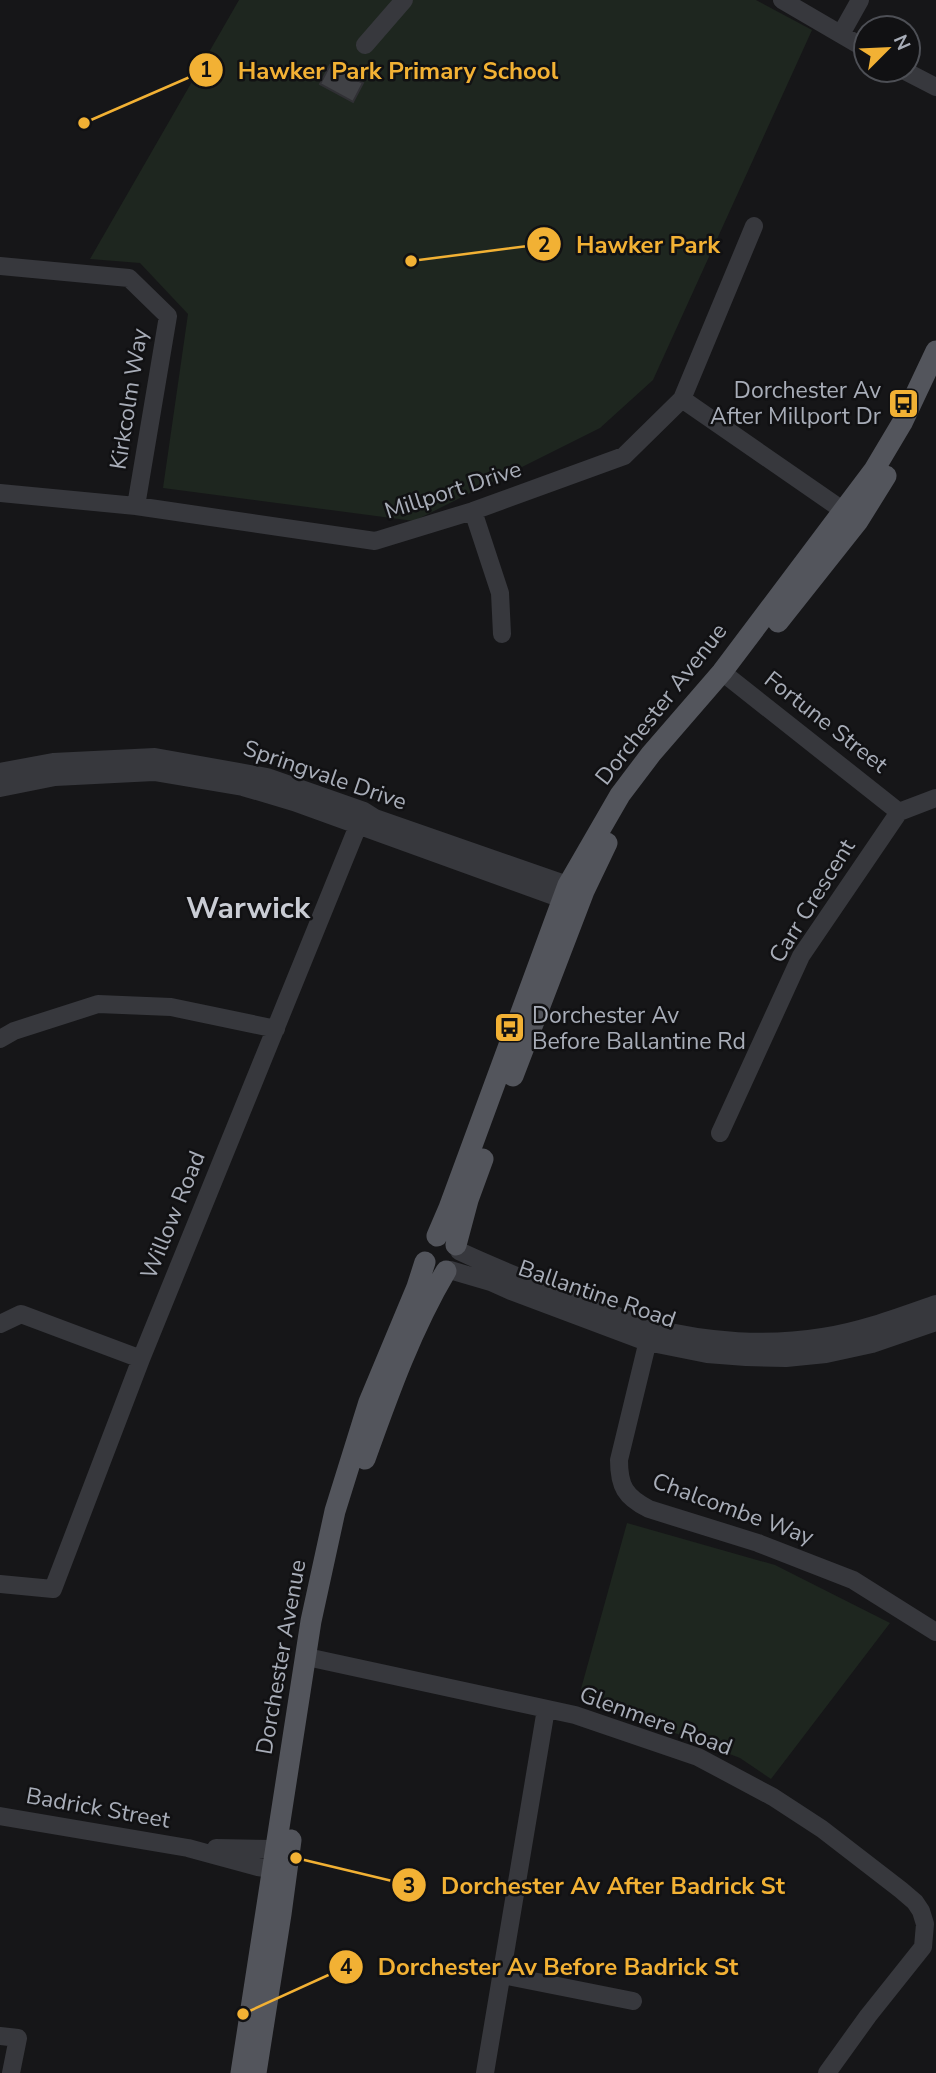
<svg xmlns="http://www.w3.org/2000/svg" width="936" height="2073" viewBox="0 0 936 2073" font-family="'Nunito Sans',sans-serif">
	<rect width="100%" height="100%" fill="#161618"/>
	<path fill="#1e261f" d="M239,0H756L812,30L653,380L600,428L414,521L163,488L188,314L140,263L90,259Z
		M627,1523L775,1565L890,1623L771,1779L740,1758L579,1696Z"/>
	<path fill="#404145" stroke="#303034" stroke-width="2" d="M330,65L363,83L353,102L320,84Z"/>
	<g fill="none" stroke-linecap="round" stroke-linejoin="round">
		<path stroke="#37383d" stroke-width="18" d="M782,0L866,49
			M841,34L860,0
			M365,45L404,0
			M903,70L936,87
			M0,266L129,278L168,316L136,506
			M682,399L754,226
			M0,493L136,506L375,541L473,511L624,456L682,399L854,518
			M473,511L500,593L502,634
			M722,672L899,812
			M0,772L53,762L155,757L267,777L364,811L375,818L579,889
			M0,788L55,777L154,772L243,787L294,802L576,904
			M0,1039L14,1031L98,1004L171,1007L276,1029
			M720,1133L801,956L899,812L936,798
			M459,1251C501,1271 544,1287 588,1304C609,1312 631,1323 653,1328C707,1342 768,1346 823,1337C862,1331 899,1317 936,1304
			M450,1270L491,1282L511,1291L647,1342L707,1354L746,1357L786,1358L826,1354L872,1344L936,1322
			M0,1324L21,1314L141,1359
			M651,1328L619,1460C619,1486 625,1497 649,1509L758,1543L853,1580L936,1632
			M0,1584L53,1589L141,1359L364,811
			M307,1657L575,1715L698,1757L773,1797L822,1829L901,1890L915,1902L921,1911L925,1924L923,1947L868,2016L827,2073
			M0,1816L188,1848L258,1867L285,1871
			M216,1848L276,1849L286,1851
			M502,1975L633,2001
			M0,2036L18,2038L11,2073
			M485,2073L546,1709"/>
		<path stroke="#53555c" stroke-width="21" d="M778,622L858,521L886,476
			M513,1076L584,891L607,843
			M437,1236L449,1208L568,885L620,795L651,754L722,672L874,470L902,423L936,351
			M456,1245L468,1200L483,1159
			M365,1459C388,1395 411,1330 446,1271
			M241,2073L311,1621L335,1511L369,1402L417,1287L425,1262
			M256,2073L281,1914L291,1840"/>
	</g>
	<defs>
		<symbol id="bus-square" viewBox="-11 -11 22 22"><rect x="-9" y="-9" width="18" height="18" rx="4" fill="#f2b134" stroke="#111113"/><path d="M-5-6H5V4H4V6H2V4H-2V6H-4V4H-5ZM-3.5-4V0h7V-4ZM-3.5 1.2v1.5H-2V1.2ZM2 1.2v1.5H3.5V1.2Z" fill="#111"/></symbol>
	</defs>
	<g fill-rule="evenodd">
		<use href="#bus-square" x="886" y="386" width="35" height="35"/>
		<use href="#bus-square" x="492" y="1010" width="35" height="35"/>
	</g>
	<g text-anchor="middle" dominant-baseline="central" stroke-width="5" stroke-linejoin="round" paint-order="stroke">
		<g font-size="23" fill="#a8adb8" stroke="#111113" text-anchor="end">
			<text x="881" y="390">Dorchester Av<tspan x="881" dy="26">After Millport Dr</tspan></text>
			<text x="532" y="1015" text-anchor="start">Dorchester Av<tspan x="532" dy="26">Before Ballantine Rd</tspan></text>
		</g>
		<g font-size="23" fill="#a8adb8" stroke="#111113">
			<text transform="translate(129 399) rotate(-81)">Kirkcolm Way</text>
			<text transform="translate(453 490) rotate(-18)">Millport Drive</text>
			<text transform="translate(661 704) rotate(-52)">Dorchester Avenue</text>
			<text transform="translate(826 722) rotate(38)">Fortune Street</text>
			<text transform="translate(325 775) rotate(19)">Springvale Drive</text>
			<text transform="translate(812 901) rotate(-58)">Carr Crescent</text>
			<text transform="translate(173 1215) rotate(-68)">Willow Road</text>
			<text transform="translate(597 1294) rotate(19)">Ballantine Road</text>
			<text transform="translate(733 1509) rotate(20)">Chalcombe Way</text>
			<text transform="translate(281 1657) rotate(-80)">Dorchester Avenue</text>
			<text transform="translate(656 1721) rotate(20)">Glenmere Road</text>
			<text transform="translate(98 1808) rotate(10)">Badrick Street</text>
		</g>
		<g font-size="30" font-weight="bold" fill="#c9ccd4" stroke="#111113">
			<text x="248" y="908">Warwick</text>
		</g>
	</g>
	<path fill="none" stroke="#f2b134" stroke-width="2.5" d="M84 123L206 70M411 261L544 244M296 1858L409 1885M243 2014L346 1967"/>
	<g fill="#f2b134" stroke="#111113" stroke-width="2.5">
		<circle cx="84" cy="123" r="7"/>
		<circle cx="411" cy="261" r="7"/>
		<circle cx="296" cy="1858" r="7"/>
		<circle cx="243" cy="2014" r="7"/>
		<circle cx="206" cy="70" r="18"/>
		<circle cx="544" cy="244" r="18"/>
		<circle cx="409" cy="1885" r="18"/>
		<circle cx="346" cy="1967" r="18"/>
	</g>
	<g font-size="21" text-anchor="middle" font-weight="bold" fill="#111">
		<text x="206" y="77">1</text>
		<text x="544" y="252">2</text>
		<text x="409" y="1893">3</text>
		<text x="346" y="1974">4</text>
	</g>
	<g font-size="24" text-anchor="middle" font-weight="bold" fill="#f2b134" stroke="#111113" stroke-width="5" stroke-linejoin="round" paint-order="stroke">
		<text x="398" y="79">Hawker Park Primary School</text>
		<text x="648" y="253">Hawker Park</text>
		<text x="613" y="1894">Dorchester Av After Badrick St</text>
		<text x="558" y="1975">Dorchester Av Before Badrick St</text>
	</g>
	<g transform="translate(887 49) rotate(66)"><circle r="33" fill="#111113" stroke="#4d4f55" stroke-width="2"/>
	<path d="M0-5L12 26L0 18L-12 26Z" fill="#f2b134"/>
	<text y="-10" font-size="19" font-weight="bold" text-anchor="middle" fill="#a8adb8">N</text>
	</g>
</svg>
